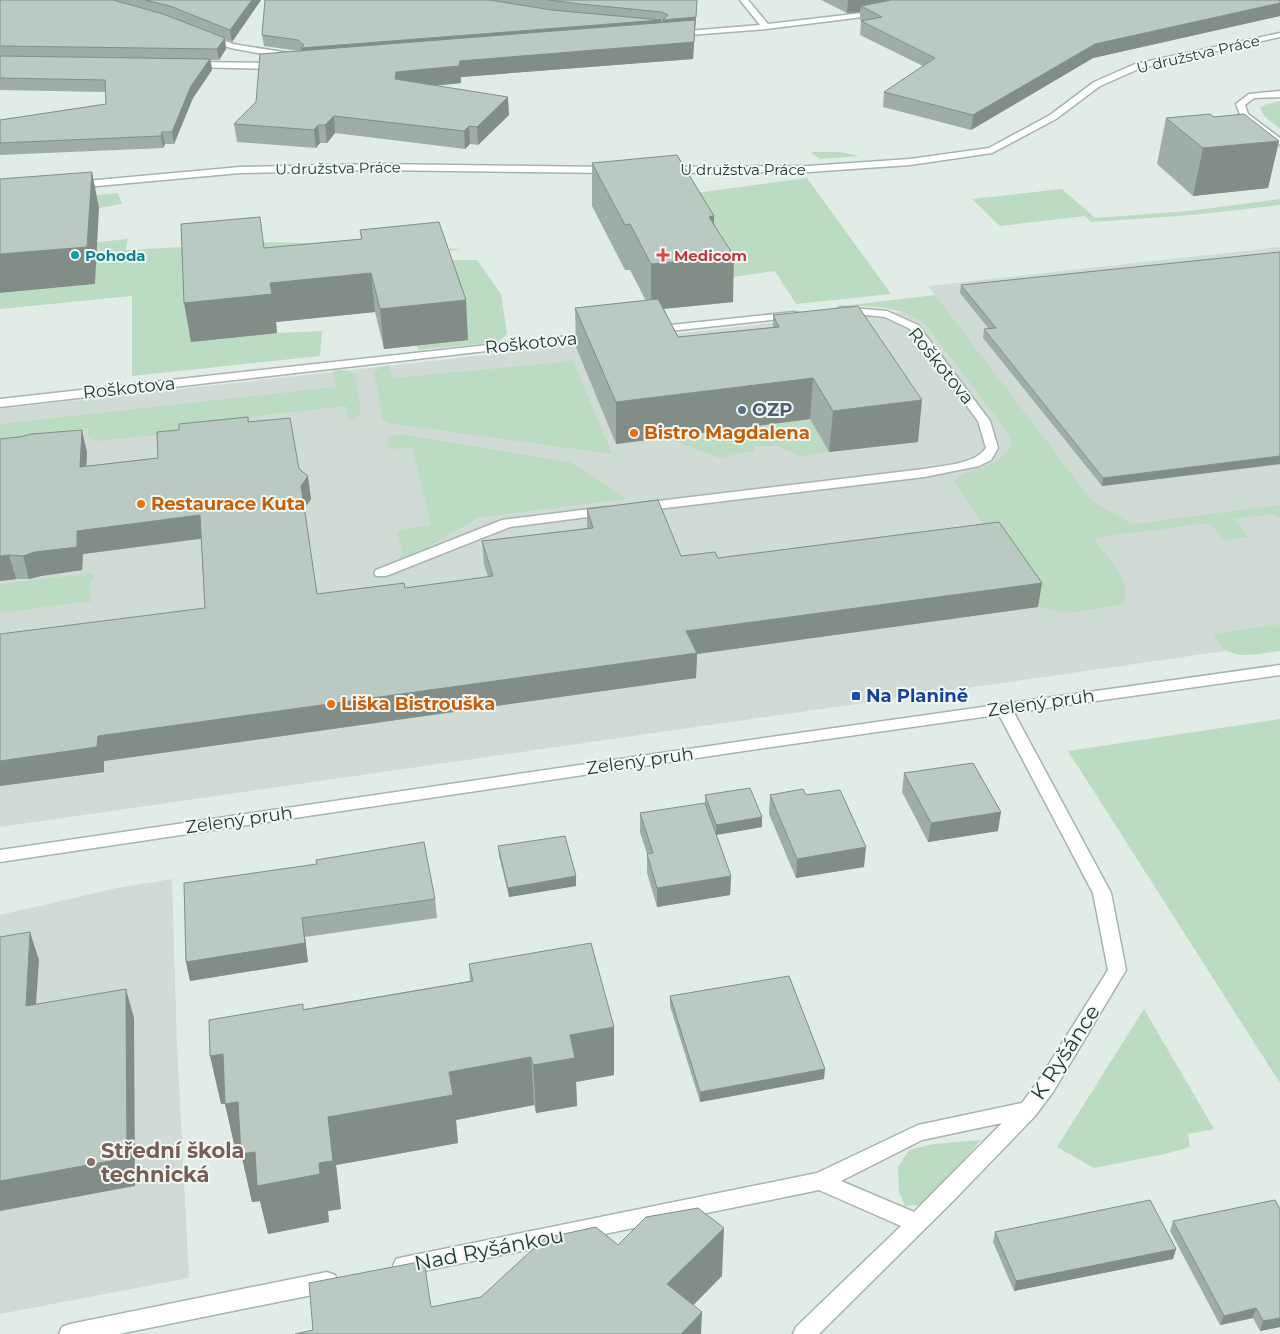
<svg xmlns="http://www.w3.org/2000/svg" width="1280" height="1334" viewBox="0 0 1280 1334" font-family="Montserrat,sans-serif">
	<rect width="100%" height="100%" fill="#e2ece7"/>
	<path fill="#d0dbd6" d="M1280,247V643L0,827V409L808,319L945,309L928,286Z
		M172,879L177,1045L189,1278L0,1314V915L117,888Z"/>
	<path fill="#bbdcc2" d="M1280,101V129L1265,117L1260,108L1264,105Z
		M811,152H841L859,156L820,159Z
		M807,178L891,294L796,304L775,271L726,278L681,195Z
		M1062,189L1095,218L1189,211L1280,199V205L1192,215L1091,222L1085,216L1000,226L972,199Z
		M118,193L122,204L99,208L0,204Z
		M128,239L126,250L274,242L462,249L416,255L191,342L277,333L322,331L320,356L132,376V296L0,309V293L95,284L97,242Z
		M447,260H477L501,294L507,334L498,342L419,350L416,345Z
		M935,295L1092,501L1132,524L1280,505V519L1275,514L1233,519L1249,537L1224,540L1209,523L1094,538C1105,557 1132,578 1125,602L1121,605L1068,613L1038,607L954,480C974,465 999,469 1012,444L1008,433L925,324C901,306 872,306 842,306Z
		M573,361L612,454L387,423L382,418L374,372L381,367L389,365L393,378Z
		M341,370L348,371L355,375L361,413L355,418L349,420L346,406L196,423L185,432L97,441L88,438V428L61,431L60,442L0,452V424L336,387L333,371Z
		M804,408L829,452L801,457L778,446H754V451L719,458L667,438L707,433Z
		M400,434L570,462L626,499L477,518L411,558L397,563L402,553L397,531L431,525L412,447L393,449L388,447L387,437Z
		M91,573L94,575C89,585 87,591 92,601L0,613V584Z
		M1280,624V651C1255,654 1228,663 1214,637L1218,633Z
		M1280,719V1083L1068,751Z
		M1144,1009L1214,1129L1188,1134L1190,1147L1165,1154L1094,1168L1057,1147Z
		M981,1140L950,1176L920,1205L905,1206L899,1192L898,1167L909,1150L934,1144Z"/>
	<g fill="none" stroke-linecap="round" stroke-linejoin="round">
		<defs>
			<path id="minor" d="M740,0H748L768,24L879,11L883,13L879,15L766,29L676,36L672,34L676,32L760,25Z
				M1280,33V37L1141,68L1100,86L1056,119L992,153L910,165L808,172L666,173L661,170L666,167L808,166L910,159L989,148L1050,115L1094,82L1135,64Z
				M204,35H210L233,44L289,53L293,56L289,59L231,48L204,39Z
				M192,62L279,63L283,66L279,69L189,67V63Z
				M1280,91V97L1254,98L1245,105L1248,114L1280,138V145L1241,117L1236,104L1249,94Z
				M374,164L611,167L616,170L611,173L374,170L240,173L75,188L70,185L75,182L240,167Z
				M841,307L887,311L918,325L990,421L998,448L991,460L979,466L924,477L641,511L636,510L634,507L641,503L924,469C943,465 974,465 986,448L978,421L910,329L885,317L837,312L835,310Z
				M794,312L798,313L800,315L798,317L652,333L646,330L652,327Z
				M595,333L601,336L599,338L0,407V399Z
				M606,507L613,511L611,514L510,527L386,576H376L374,573L376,570L502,520Z
				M1004,704L1009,706L1012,709L1111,893L1126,970L1053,1092L1035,1116L954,1200L819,1334H793L796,1327L901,1226L819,1190L404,1275L396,1273L393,1266L396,1259L404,1257L817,1173L918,1125L1022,1103L1039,1080L1108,970L1093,893L996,709L999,706ZM1002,1123L914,1212L841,1181L922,1140Z
				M327,1272L335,1275L338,1282L335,1289L327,1292L119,1334H59L62,1327L70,1324Z"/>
			<path id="tertiary" d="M1280,665V675L764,748L0,862V850L764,738Z"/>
		</defs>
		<use href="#minor" stroke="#a5b4ae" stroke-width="3"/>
		<use href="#tertiary" stroke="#a5b4ae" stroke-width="3"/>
		<use href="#minor" fill="#fff" fill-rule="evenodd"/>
		<use href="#tertiary" fill="#fff" fill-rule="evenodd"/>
	</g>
	<path fill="#a0ada7" d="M0,0H261L232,42L225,39L226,49L219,60H211L212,70L193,98L174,144H165L163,148L0,155V120L106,104L105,92L0,90Z
		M265,0H697L693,59L461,77V83L435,86L509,115L478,145L470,144L465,149L335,133L327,143H320L316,148L237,142L234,124L256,102L298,51L264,46L262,35Z
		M821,0H1280V16L1093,58L971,130L883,107L884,92L923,66L860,35L861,21H862L860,20V12L847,13Z
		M1214,117L1279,141L1268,188L1193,196L1157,164L1166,118Z
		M592,163L714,216V224L733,302L664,309L678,337L773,327V315L918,442L829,452L810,419L616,444L576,347L575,308L646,301L630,270H625L592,206Z
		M360,230L468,340L384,349L375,312L276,322L277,333L191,342L265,248L361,239Z
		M1280,252V464L1102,486L983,338L984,329H989L960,293L961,285Z
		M248,417L249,422L299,469L311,499L304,509L317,594L405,588L488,577L484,564L482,541L587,528V509L681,556L718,558L1038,607L697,654L696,678L104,761V772L0,786L205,608L201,539L83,554L82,570L41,576L29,579H16L0,581V439L87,452L86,466L158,458L179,430Z
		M904,773L998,831L928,842L902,792Z
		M705,795L762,827L716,835L731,876L730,895L657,907L647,873V854L640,832V813L705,804Z
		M770,795H806L864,867L796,878L769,814Z
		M498,846L576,876V886L509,897L499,856Z
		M184,883L435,899L437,918L305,937L308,962L190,981L186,962Z
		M469,964L614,1027V1075L576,1082L577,1106L536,1113L534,1105L456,1120L458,1143L336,1165L341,1209L328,1211L329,1222L268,1234L260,1201L252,1202L241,1151L236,1152L225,1104H221L304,1009L470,981Z
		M670,996L824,1079L700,1102L670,1006Z
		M1173,1221L1280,1327L1260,1331L1253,1318L1220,1325L1170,1231Z
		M995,1232L1176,1249L1173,1259L1014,1291L993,1242Z"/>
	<path fill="#828d88" d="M252,0H261L232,42L230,30Z
		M697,0L693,59L461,77V83L397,89L395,79L396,72L460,61L663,31V20Z
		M848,0H918L869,11V10L861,6L860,12L847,13Z
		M1280,3V16L1093,58L971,130L973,115L1095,44Z
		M661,20V31L302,59L301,48Z
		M225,38L226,49L219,60L217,49Z
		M210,59L212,70L193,98L174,144L172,132L191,86Z
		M508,97L509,115L478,145L477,127Z
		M334,116L335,133L327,143L325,125Z
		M318,125L320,143L316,148L314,130Z
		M469,126L470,144L465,149L464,131Z
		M162,132L165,144L163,148L161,136Z
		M1279,141L1268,188L1193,196L1203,148Z
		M92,172L99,208L95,284L0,293V254Z
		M714,216L713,258L734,256L733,302L651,310V264L709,217Z
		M371,273L375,312L276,322L277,333L191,342L184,303L270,283Z
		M466,300L468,340L384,349L380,309Z
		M813,378L810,419L616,444V402Z
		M922,400L918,442L829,452L833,411Z
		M82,430L87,452L85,490L80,467Z
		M1280,456V464L1102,486L1103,478Z
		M308,476L311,499L304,509L301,486Z
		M200,515L204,538L83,554L82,570L41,576L29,579L23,556L77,531Z
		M9,555L16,579L0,581V556Z
		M1042,583L1038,607L697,654L696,678L104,761V772L0,786V761L98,736L686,631Z
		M1001,812L998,831L928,842L931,823Z
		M762,817V827L716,835V825Z
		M866,847L864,867L796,878L797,859Z
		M576,876V886L509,897L508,888Z
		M731,876L730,895L657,907V888Z
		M302,918L305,937L308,962L190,981L186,962Z
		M30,932L39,960L34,1034L26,1006Z
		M126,989L134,1018L135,1186L0,1211V1181Z
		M614,1027V1075L576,1082L577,1106L536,1113L533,1065L570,1035Z
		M223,1054L234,1102L221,1104L210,1056Z
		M531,1057L534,1105L456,1120L458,1143L336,1165L341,1209L328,1211L329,1222L268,1234L260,1201L252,1202L241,1154L255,1152L319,1163L328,1117L449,1072Z
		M825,1069L824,1079L700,1102V1092Z
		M238,1102L249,1150L236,1152L225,1104Z
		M724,1228L722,1276L667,1332V1284Z
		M1176,1249L1173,1259L1014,1291L1016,1281Z
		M1256,1308L1253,1318L1220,1325L1224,1316Z
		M702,1312L701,1334H681Z
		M1280,1318V1327L1260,1331L1263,1321Z"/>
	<path fill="#bac9c2" stroke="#828d88" d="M0,0H113L163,14L225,38L217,49L0,46Z
		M145,0H252L230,30L170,6Z
		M265,0H489L552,10L661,20L301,48L304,45L298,40L262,35Z
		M549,0H697L696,17L663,20L668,15L662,12L580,4Z
		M891,0H1280V3L1095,44L973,115L884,92L935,58L861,21L882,17L861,6Z
		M695,20L694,42L460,61L459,66L396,72L395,79L508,97L477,127L469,126L464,131L334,116L325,125H318L314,130L234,124L256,102L260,54Z
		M0,56L210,59L191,86L172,132H162L161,136L0,143V120L106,104L105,80L0,78Z
		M1210,114L1214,117L1244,114L1279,141L1203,148L1166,118Z
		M677,155L714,216L709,217L734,256L651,264L630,224L625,225L592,163Z
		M92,172L87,247L0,254V179Z
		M260,217L264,248L362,239L360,230L439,222L466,300L380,309L371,273L270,283L272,294L184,303L181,224Z
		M1280,252V456L1103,478L984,329L996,328L961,285Z
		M658,299L678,337L779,327L773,315L858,306L922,400L833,411L813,378L616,402L575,308Z
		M248,417V422L290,418L299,469L308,476L301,486L317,594L404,583L405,588L493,576L482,541L593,528L587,509L658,500L681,556L715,552L718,558L999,522L1042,583L686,631L697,653L98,736L97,747L0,761V634L205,608L200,515L77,531V547L35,552L23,556L9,555L0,556V439L19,437L32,434L82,430L80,467L158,458L157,432L179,430V424Z
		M973,763L1001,812L931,823L904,773Z
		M750,788L762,817L716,825L705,795Z
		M803,789L806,795L840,790L866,847L797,859L770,795Z
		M705,803L731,876L657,888L647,854L653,853L640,813Z
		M565,836L576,876L508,888L498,846Z
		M424,842L435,899L302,918L305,943L186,962L184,883L317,864L316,860Z
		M30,932L26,1006L126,989L127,1158L0,1181V937Z
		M591,943L614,1027L570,1035L575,1058L533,1065L531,1057L449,1072L453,1095L328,1117L333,1161L319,1163L320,1174L257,1186L255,1152L241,1154L238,1102L225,1104L223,1054L210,1056L209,1020L303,1004V1010L473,981L469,964Z
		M789,976L825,1069L700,1092L670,996Z
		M1150,1200L1176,1249L1016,1281L995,1232Z
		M1275,1200L1280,1209V1318L1263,1321L1256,1308L1224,1316L1173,1221Z
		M698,1208L724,1228L667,1284L702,1312L681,1334H295L313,1330L309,1283L424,1261L431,1307L481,1297L545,1238L596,1227L618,1245L646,1217Z"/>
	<circle fill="#0f9aa8" stroke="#f2f8f5" stroke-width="2" cx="75" cy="255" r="5"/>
	<path fill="#e0444e" stroke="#f2f8f5" stroke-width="2" d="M660.5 247.5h5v5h5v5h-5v5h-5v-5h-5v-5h5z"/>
	<circle fill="#5c6f8a" stroke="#f2f8f5" stroke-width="2" cx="742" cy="410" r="5"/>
	<g fill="#e8710a" stroke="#f2f8f5" stroke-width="2">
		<circle cx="634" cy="433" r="5"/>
		<circle cx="141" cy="504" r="5"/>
		<circle cx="331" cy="704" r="5"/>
	</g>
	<rect fill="#1a4fb4" stroke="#f2f8f5" stroke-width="2" x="851" y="691" width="10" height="10" rx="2.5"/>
	<circle fill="#8d6e63" stroke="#f2f8f5" stroke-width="2" cx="91" cy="1162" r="5"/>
	<g text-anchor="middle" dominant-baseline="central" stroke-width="4" stroke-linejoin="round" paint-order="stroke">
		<g font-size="15" fill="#223c34" stroke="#f2f8f5">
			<text transform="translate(1198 54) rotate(-13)">U družstva Práce</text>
			<text transform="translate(338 168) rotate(-1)">U družstva Práce</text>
			<text x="743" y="169">U družstva Práce</text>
		</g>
		<g font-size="15" font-weight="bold" fill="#0d838f" stroke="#f2f8f5" text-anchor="start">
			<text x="85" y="255">Pohoda</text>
		</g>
		<g font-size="15" font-weight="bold" fill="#be3a42" stroke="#f2f8f5" text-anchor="start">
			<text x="674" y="255">Medicom</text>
		</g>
		<g font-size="18" fill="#223c34" stroke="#f2f8f5">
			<text transform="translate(531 343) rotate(-6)">Roškotova</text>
			<text transform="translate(941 366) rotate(51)">Roškotova</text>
			<text transform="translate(129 388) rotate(-6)">Roškotova</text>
			<text transform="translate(1041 703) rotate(-8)">Zelený pruh</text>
			<text transform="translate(640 761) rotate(-8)">Zelený pruh</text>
			<text transform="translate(239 820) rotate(-8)">Zelený pruh</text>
		</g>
		<g font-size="18" font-weight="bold" fill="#4e5e75" stroke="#f2f8f5" text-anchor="start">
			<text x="752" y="410">OZP</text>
		</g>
		<g font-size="18" font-weight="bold" fill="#c56008" stroke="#f2f8f5" text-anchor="start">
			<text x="644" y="433">Bistro Magdalena</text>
			<text x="151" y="504">Restaurace Kuta</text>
			<text x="341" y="704">Liška Bistrouška</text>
		</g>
		<g font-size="18" font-weight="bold" fill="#164399" stroke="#f2f8f5" text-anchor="start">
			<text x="866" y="696">Na Planině</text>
		</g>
		<g font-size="21" fill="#223c34" stroke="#f2f8f5">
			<text transform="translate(1065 1052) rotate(-57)">K Ryšánce</text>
			<text transform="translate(489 1249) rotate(-11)">Nad Ryšánkou</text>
		</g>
		<g font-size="21" font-weight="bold" fill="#785e54" stroke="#f2f8f5" text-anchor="start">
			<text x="101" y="1150">Střední škola<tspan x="101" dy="24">technická</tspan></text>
		</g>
	</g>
</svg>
